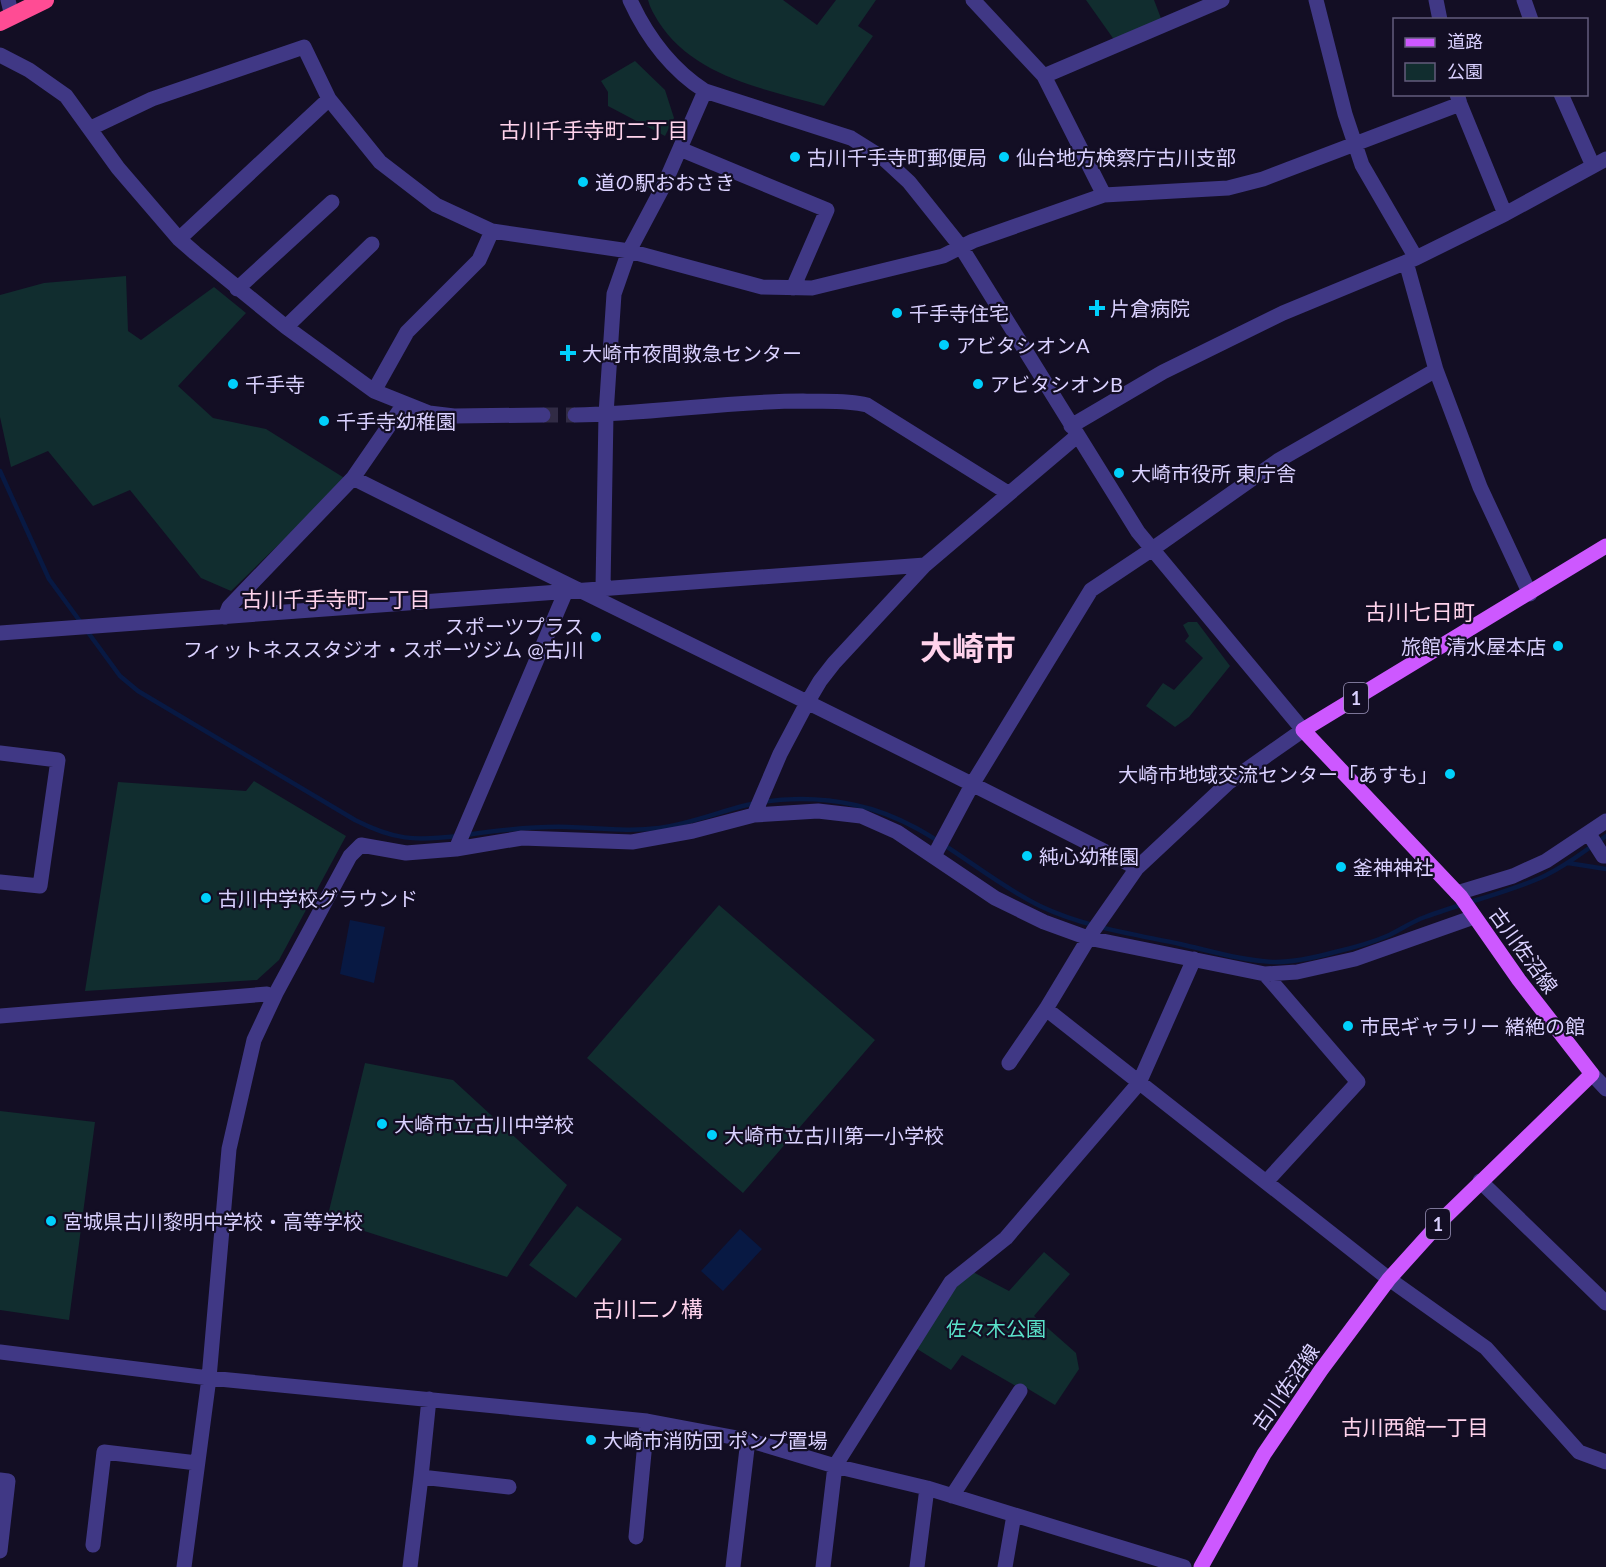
<svg xmlns="http://www.w3.org/2000/svg" width="1606" height="1567" viewBox="0 0 1606 1567" font-family="Lato,'Noto Sans JP',sans-serif">
	<rect width="100%" height="100%" fill="#130e24"/>
	<path fill="#112d2f" d="M648,0H783L817,25L836,0H876L858,26L873,36L824,106C765,89 693,77 658,21C654,14 650,8 648,0Z
		M1086,0H1154L1162,21L1115,41Z
		M635,61L665,90L674,118L665,136L608,106V92L601,81Z
		M126,276L128,331L141,340L214,287L246,313L178,386L213,418L266,429L346,479L231,591L201,578L130,490L93,506L48,451L11,467L0,417V295L44,283Z
		M1188,622H1197L1230,666L1189,717L1175,727L1146,706L1163,683L1174,690L1203,658L1185,641L1189,636L1183,625Z
		M254,781L346,836L279,960L257,980L85,991L118,782L246,791Z
		M719,905L875,1040L743,1193L587,1058Z
		M365,1063L453,1080L567,1185L507,1277L327,1219Z
		M0,1111L95,1122L69,1320L0,1310Z
		M577,1206L622,1239L576,1298L529,1265Z
		M1044,1252L1070,1274L1034,1316L1076,1353L1079,1369L1055,1405L1025,1387L1023,1390L962,1355L951,1370L914,1347L954,1285L973,1272L1009,1291Z"/>
	<path fill="#081943" d="M350,920L385,927L374,983L340,974Z
		M740,1229L762,1249L723,1291L701,1271Z"/>
	<g fill="none" stroke-linecap="round" stroke-linejoin="round">
		<path stroke="#081943" stroke-width="4.5" d="M0,471L49,579L82,624
			M87,631L120,676L138,691L355,820C394,840 414,841 458,836
			M466,835C500,830 534,826 568,827C599,828 628,832 659,828C689,824 718,812 747,805C781,797 821,797 855,805C928,820 975,874 1040,906C1084,927 1133,934 1180,944C1211,951 1243,961 1275,962C1294,962 1317,957 1335,952C1352,948 1371,943 1387,936C1400,930 1411,922 1425,917C1462,903 1503,894 1540,878C1564,867 1585,851 1606,836
			M1568,863L1606,869"/>
		<path stroke="#312b45" stroke-width="15" stroke-dasharray="15 8" stroke-linecap="butt" d="M543,415H575"/>
		<path stroke="#403885" stroke-width="15" d="M8,0L12,16
			M630,0C647,37 671,69 705,91L851,138L883,158L909,182L961,247L1138,532L1303,730L1229,782L1137,868L1093,931L1046,1009L1009,1063
			M973,0L1044,76L1104,195
			M1316,0L1345,114L1362,165L1416,258
			M1436,0L1440,20
			M1524,0L1531,20
			M0,55L29,70L66,96L118,168L179,239L195,253L286,327L374,391L429,413L454,416L543,415
			M1044,76L1222,0
			M1457,94L1460,104L1505,214
			M1561,94L1593,166
			M91,128L152,99L304,47L329,99L380,162L436,205L492,231
			M680,149L827,210L793,288
			M179,239L329,99
			M1406,262L1436,370L1480,487L1530,594
			M237,289L332,202
			M286,327L372,244
			M374,391L407,332L479,260L492,231L629,251L762,287L812,288L943,256L973,241L1104,195L1228,188L1263,179L1460,104
			M575,415C651,414 727,401 803,401C825,402 846,400 867,405L1008,493
			M1071,426L1163,372L1283,313L1416,258L1505,214L1606,159
			M353,478C614,609 878,734 1137,868
			M603,588L606,414L614,294L629,251L664,185L705,91
			M225,617L229,607L353,478L404,404
			M0,633L925,565
			M0,753L58,760L40,886L0,882
			M754,815L780,754L807,703L820,681L834,663L925,565L1077,436
			M1589,834L1603,856H1606
			M456,849L566,591
			M934,856L973,783L1091,590L1151,550L1279,460L1436,370
			M1457,893L1513,876L1546,861L1606,821
			M1265,974L1358,1082L1266,1182
			M1046,1009L1389,1279L1486,1348L1579,1452L1606,1462
			M0,1016L267,994
			M1592,1074L1606,1089
			M1480,1181L1606,1303
			M0,1352L209,1378L647,1421L748,1440L835,1466L927,1488L1184,1567
			M429,1399L421,1477L509,1487
			M0,1480L8,1481L0,1551
			M952,1496L1020,1391
			M636,1537L647,1421
			M93,1545L104,1452L197,1463
			M184,1567L209,1378L229,1149L254,1040L276,993L350,856L361,845L406,853L456,849L522,838L632,842L693,831L754,815L818,811L861,816L897,832L995,898L1044,922L1088,938L1265,974L1297,972L1355,959L1474,917
			M410,1567L421,1477
			M733,1567L748,1440
			M823,1567L835,1466L951,1282L1006,1238L1139,1083L1194,959
			M917,1567L927,1488
			M1005,1567L1014,1515"/>
		<path stroke="#cd58ff" stroke-width="15" d="M1201,1567L1264,1454L1321,1370L1389,1279L1445,1217L1592,1074L1519,980L1461,897L1303,730L1606,546"/>
		<path stroke="#ff4c94" stroke-width="18" d="M0,22L45,0"/>
	</g>
	<g fill="#00d0fc" stroke="#130e24" stroke-width="2">
		<circle cx="795" cy="157" r="6"/>
		<circle cx="1004" cy="157" r="6"/>
		<circle cx="583" cy="182" r="6"/>
		<path d="M1094 299h6v6h6v6h-6v6h-6v-6h-6v-6h6z"/>
		<circle cx="897" cy="313" r="6"/>
		<circle cx="944" cy="345" r="6"/>
		<path d="M565 344h6v6h6v6h-6v6h-6v-6h-6v-6h6z"/>
		<circle cx="233" cy="384" r="6"/>
		<circle cx="978" cy="384" r="6"/>
		<circle cx="324" cy="421" r="6"/>
		<circle cx="1119" cy="473" r="6"/>
		<circle cx="596" cy="637" r="6"/>
		<circle cx="1558" cy="646" r="6"/>
		<circle cx="1450" cy="774" r="6"/>
		<circle cx="1027" cy="856" r="6"/>
		<circle cx="1341" cy="867" r="6"/>
		<circle cx="206" cy="898" r="6"/>
		<circle cx="1348" cy="1026" r="6"/>
		<circle cx="382" cy="1124" r="6"/>
		<circle cx="712" cy="1135" r="6"/>
		<circle cx="51" cy="1221" r="6"/>
		<circle cx="591" cy="1440" r="6"/>
	</g>
	<g text-anchor="middle" dominant-baseline="central" stroke-width="4.5" stroke-linejoin="round" paint-order="stroke">
		<g fill="#130e24" stroke="#9e96bd" stroke-width="1.5">
			<rect x="1344" y="683" width="24" height="30" rx="4.5"/>
			<rect x="1426" y="1209" width="24" height="30" rx="4.5"/>
		</g>
		<g font-size="18" font-weight="bold" fill="#dad1ff">
			<text x="1356" y="698">1</text>
			<text x="1438" y="1224">1</text>
		</g>
		<g font-size="20" fill="#dad1ff" stroke="#130e24" text-anchor="start">
			<text x="807" y="157">古川千手寺町郵便局</text>
			<text x="1016" y="157">仙台地方検察庁古川支部</text>
			<text x="595" y="182">道の駅おおさき</text>
			<text x="1110" y="308">片倉病院</text>
			<text x="909" y="313">千手寺住宅</text>
			<text x="956" y="345">アビタシオンA</text>
			<text x="582" y="353">大崎市夜間救急センター</text>
			<text x="245" y="384">千手寺</text>
			<text x="990" y="384">アビタシオンB</text>
			<text x="336" y="421">千手寺幼稚園</text>
			<text x="1131" y="473">大崎市役所 東庁舎</text>
			<text x="584" y="626" text-anchor="end">スポーツプラス<tspan x="584" dy="23">フィットネススタジオ・スポーツジム @古川</tspan></text>
			<text x="1546" y="646" text-anchor="end">旅館 清水屋本店</text>
			<text x="1438" y="774" text-anchor="end">大崎市地域交流センター「あすも」</text>
			<text x="1039" y="856">純心幼稚園</text>
			<text x="1353" y="867">釜神神社</text>
			<text x="218" y="898">古川中学校グラウンド</text>
			<text x="1360" y="1026">市民ギャラリー 緒絶の館</text>
			<text x="394" y="1124">大崎市立古川中学校</text>
			<text x="724" y="1135">大崎市立古川第一小学校</text>
			<text x="63" y="1221">宮城県古川黎明中学校・高等学校</text>
			<text x="603" y="1440">大崎市消防団 ポンプ置場</text>
		</g>
		<g font-size="20" fill="#dad1ff" stroke="#130e24">
			<text transform="translate(1524 950) rotate(54)">古川佐沼線</text>
			<text transform="translate(1285 1387) rotate(-55)">古川佐沼線</text>
		</g>
		<g font-size="20" fill="#5ae2ca" stroke="#130e24">
			<text x="996" y="1328">佐々木公園</text>
		</g>
		<g font-size="21" fill="#ffd3ec" stroke="#130e24">
			<text x="594" y="129">古川千手寺町二丁目</text>
			<text x="336" y="598">古川千手寺町一丁目</text>
			<text x="1415" y="1426">古川西館一丁目</text>
		</g>
		<g font-size="22" fill="#ffd3ec" stroke="#130e24">
			<text x="1420" y="611">古川七日町</text>
			<text x="648" y="1308">古川二ノ構</text>
		</g>
		<g font-size="32" font-weight="bold" fill="#ffd3ec" stroke="#130e24">
			<text x="968" y="647">大崎市</text>
		</g>
	</g>
	<rect x="1393" y="18" width="195" height="78" fill="#130e24" stroke="#635c7c" stroke-width="1.5"/>
	<rect x="1405" y="38" width="30" height="9" fill="#cd58ff" stroke="#635c7c" stroke-width="1.5"/>
	<text x="1447" y="48" font-size="18" fill="#dad1ff">道路</text>
	<rect x="1405" y="63" width="30" height="18" fill="#112d2f" stroke="#635c7c" stroke-width="1.5"/>
	<text x="1447" y="78" font-size="18" fill="#dad1ff">公園</text>
</svg>
